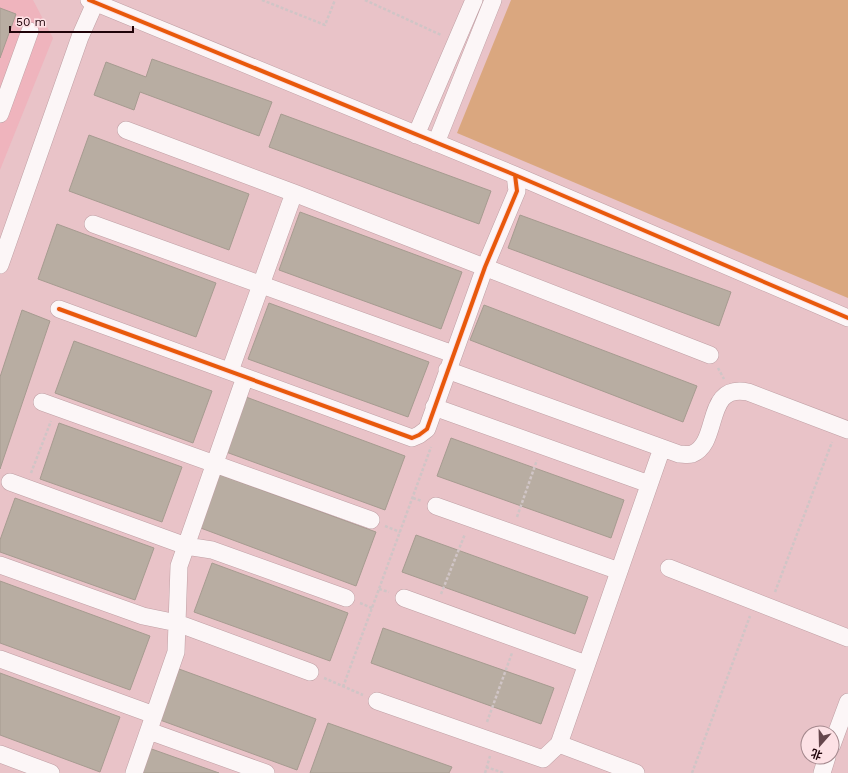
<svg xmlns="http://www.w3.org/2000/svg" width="848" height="773" viewBox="0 0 848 773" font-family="'Work Sans','Noto Sans SC',sans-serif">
	<rect width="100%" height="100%" fill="#e9c3c8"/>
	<path fill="#efb4bd" d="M0,0H33L53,38L0,170Z"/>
	<path fill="#daa77f" d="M511,0H848V298L457,133Z"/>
	<path fill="#b8ada2" stroke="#a69b90" d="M0,8L16,14L0,58Z
		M152,59L272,102L259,136L140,92L134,110L94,95L106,62L146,77Z
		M281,114L491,191L479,224L269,147Z
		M89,135L249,194L229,250L69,191Z
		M300,212L462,272L441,329L279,270Z
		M520,215L731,292L719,326L508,248Z
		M57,224L216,283L196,337L38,279Z
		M269,303L429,362L408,417L248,359Z
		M484,305L697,386L683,422L470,340Z
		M22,310L50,321L0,469V377Z
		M74,341L212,391L193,443L55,393Z
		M246,397L405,456L385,510L226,452Z
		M59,423L182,467L162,522L40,479Z
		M451,438L624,500L611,538L437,476Z
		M218,474L376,532L356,586L198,527Z
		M15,498L154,548L135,600L0,552V540Z
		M416,535L588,597L575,634L402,572Z
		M212,563L348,613L330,661L194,612Z
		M0,581L150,636L130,690L0,643Z
		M383,628L554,688L541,724L371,663Z
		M179,669L316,719L297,770L160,720Z
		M0,673L120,717L100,772L0,735Z
		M328,723L452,767L449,773H310Z
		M146,747L219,773H136Z"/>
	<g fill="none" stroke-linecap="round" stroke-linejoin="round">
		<defs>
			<path id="minor" d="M89,0L515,175L848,318
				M0,114L30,31
				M126,130L294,193L710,355
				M416,135L474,0
				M436,143L493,0
				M93,224L453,354
				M0,265L80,37L95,3
				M59,309L412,438L419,435L427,429L485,267L517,191L515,175
				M447,370L679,454C683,454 688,455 692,454C721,443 703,383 748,392L848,430
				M230,371L294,193
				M42,402L371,520
				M434,407L649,484
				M10,482L186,546L212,550L346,598
				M436,506L619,571
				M0,565L143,616L177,623L310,672
				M669,568L848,638
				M404,598L586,664
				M0,659L154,715
				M377,701L543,759L559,744L662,448
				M149,731L266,773
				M559,744L636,773
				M832,745L848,702
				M0,754L51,773
				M134,773L176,652L179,566L245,377
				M822,773L827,757"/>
		</defs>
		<use href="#minor" stroke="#bf9fa4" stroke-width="18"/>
		<path stroke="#d0c5c6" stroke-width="2.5" stroke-dasharray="3 2" stroke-linecap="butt" d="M262,0L325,25L335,0
			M365,0L441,35
			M718,368L724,379
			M31,473L51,421
			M413,498L422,501
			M517,517L537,460
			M385,526L400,532
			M379,589L389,592
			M775,592L832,442
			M441,594L465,534
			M360,603L372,608
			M324,678L363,695
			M343,687L431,447
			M487,722L512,653
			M486,767L504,773
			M485,773L490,756
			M692,773L750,616"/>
		<use href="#minor" stroke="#fcf6f7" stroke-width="17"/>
		<defs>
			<path id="cycleway" d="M89,0L515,175L848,318
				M59,309L412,438L419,435L427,429L485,267L517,191L515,175"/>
		</defs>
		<use href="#cycleway" stroke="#fde1e5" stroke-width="6"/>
		<use href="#cycleway" stroke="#e8590c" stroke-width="4"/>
	</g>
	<g transform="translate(820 745) rotate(200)"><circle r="19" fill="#fde1e5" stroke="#a4888d"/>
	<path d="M0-3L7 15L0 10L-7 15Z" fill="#66464c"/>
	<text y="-6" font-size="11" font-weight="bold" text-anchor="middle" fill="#1f0309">北</text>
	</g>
	<path d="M10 26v6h123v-6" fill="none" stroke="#1f0309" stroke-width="2"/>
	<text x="16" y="26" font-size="12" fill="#1f0309" stroke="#fde1e5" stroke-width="3" paint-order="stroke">50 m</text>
</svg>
